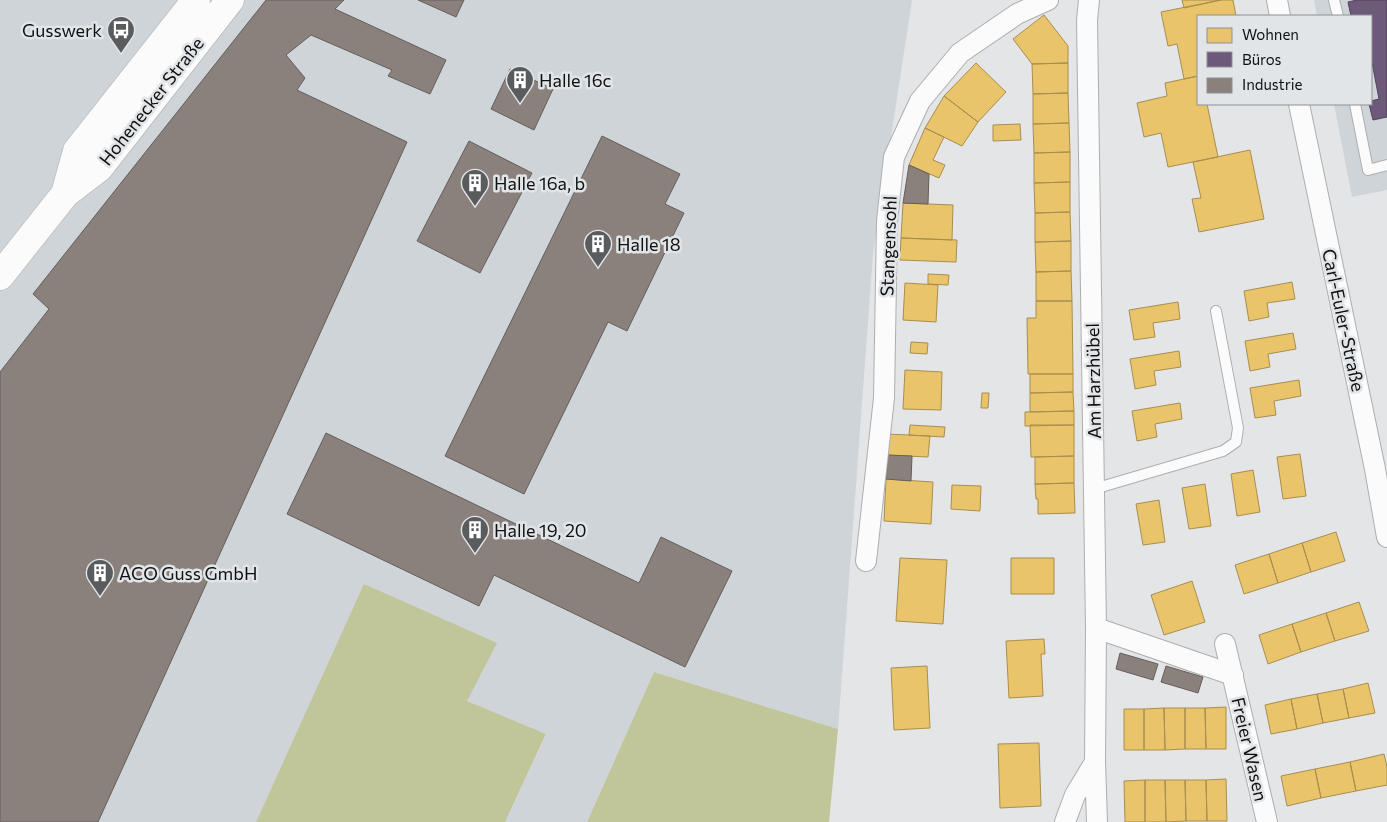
<svg xmlns="http://www.w3.org/2000/svg" width="1387" height="822" viewBox="0 0 1387 822" font-family="Commissioner,sans-serif">
	<rect width="100%" height="100%" fill="#e3e5e7"/>
	<path fill="#cfd4d9" d="M0,0H912L873,254L838,729L654,672L587,822H505L546,735L467,701L365,584L256,822H0Z
		M1314,0H1387V190L1352,197L1334,104H1371V16H1317Z"/>
	<path fill="#c0c59a" d="M364,584L497,643L467,701L546,734L505,822H256Z
		M654,672L838,729L829,822H587Z"/>
	<path fill="#e9c46a" stroke="#a88e4f" d="M1182,0H1221L1184,8Z
		M1221,0H1233L1236,16H1198V76L1184,79L1177,44L1168,46L1161,12Z
		M1044,15L1068,46V63L1032,64L1013,39Z
		M976,63L1006,92L978,122L944,96Z
		M1068,63V93L1033,94L1032,64Z
		M1198,76V104H1207L1218,157L1168,167L1161,133L1144,137L1137,103L1167,96L1165,83Z
		M1068,93L1069,123L1033,124V94Z
		M944,96L978,122L962,146L925,128Z
		M1069,123L1070,152L1034,153L1033,124Z
		M1020,124L1021,140L993,141V125Z
		M925,128L944,137L933,160L945,165L939,178L909,165Z
		M1250,150L1264,219L1199,232L1192,199L1201,198L1193,162Z
		M1070,152V182L1034,183V153Z
		M1070,182V212L1035,213L1034,183Z
		M903,203L953,205L952,240L901,238Z
		M1070,212L1071,241L1035,242V213Z
		M901,238L957,240L956,262L900,260Z
		M1071,241V271L1036,272L1035,242Z
		M1071,271L1072,301H1036V272Z
		M928,274L949,275L948,285L928,284Z
		M1292,282L1295,299L1267,303L1269,317L1249,321L1244,291Z
		M905,283L938,285L936,322L903,320Z
		M1036,301H1072L1073,374H1028L1027,318H1036Z
		M1178,302L1180,319L1153,323L1155,337L1134,340L1129,310Z
		M1293,333L1296,349L1268,354L1270,367L1250,371L1245,341Z
		M911,342L928,343L927,354L910,353Z
		M1179,351L1181,367L1154,371L1156,385L1135,389L1130,359Z
		M905,370L942,372L941,410L903,409Z
		M1030,374H1073V392L1030,393Z
		M1299,380L1301,396L1274,401L1276,415L1255,418L1250,388Z
		M1073,392L1074,411L1030,412V393Z
		M982,393H989L988,408H981Z
		M1180,403L1182,419L1155,424L1157,437L1137,441L1132,411Z
		M1074,411V425L1025,426V412Z
		M910,425L945,427L944,437L909,435Z
		M1030,425H1074V456L1031,457Z
		M886,434L930,436L928,457L885,455Z
		M1300,454L1306,496L1283,499L1277,457Z
		M1074,456V483L1035,484V457Z
		M1253,470L1260,512L1237,516L1231,474Z
		M886,479L933,482L931,524L884,521Z
		M1074,483L1075,513L1038,514V499H1036L1035,484Z
		M1205,484L1211,526L1189,529L1182,488Z
		M952,485L981,486L980,511L951,509Z
		M1159,500L1165,542L1143,545L1136,504Z
		M1336,532L1345,561L1311,572L1302,543Z
		M1302,543L1311,572L1278,583L1269,554Z
		M1269,554L1278,583L1244,594L1235,565Z
		M900,558L947,560L943,624L896,621Z
		M1011,558H1054V594H1011Z
		M1192,581L1205,622L1164,635L1151,595Z
		M1359,602L1369,631L1335,641L1326,613Z
		M1326,613L1335,641L1301,652L1292,624Z
		M1292,624L1301,652L1268,664L1259,635Z
		M1044,639L1045,654H1041L1043,696L1009,698L1006,641Z
		M927,666L930,728L894,730L891,668Z
		M1368,683L1375,713L1349,718L1343,689Z
		M1343,689L1349,718L1323,723L1317,694Z
		M1317,694L1323,723L1297,729L1291,699Z
		M1291,699L1297,729L1271,734L1265,705Z
		M1226,707V749H1206L1205,708Z
		M1164,708H1185V749L1165,750Z
		M1164,708L1165,750H1144V709Z
		M1185,708H1205L1206,749H1185Z
		M1124,709H1144V750H1124Z
		M1039,743L1041,806L1000,808L998,744Z
		M1384,754L1387,767V785L1356,791L1350,762Z
		M1350,762L1356,791L1321,798L1315,769Z
		M1315,769L1321,798L1287,806L1281,776Z
		M1226,779L1227,821H1207L1206,780Z
		M1145,780H1165L1166,822H1145Z
		M1145,780V822H1125L1124,781Z
		M1165,780H1185L1186,821L1166,822Z
		M1185,780H1206L1207,821H1186Z"/>
	<path fill="#6d597a" stroke="#51435a" d="M1357,0H1387V117L1373,120L1369,104H1371V101L1379,99L1371,57V16H1351L1348,2Z"/>
	<path fill="#8a817c" stroke="#655f5c" d="M266,0H344L335,9L446,60L430,94L388,76L392,70L311,35L286,55L305,78L297,90L407,142L98,822H0V372L49,309L33,294Z
		M418,0H464L456,17Z
		M510,69L553,89L534,130L491,109Z
		M602,136L680,174L665,204L684,213L627,331L608,322L524,494L445,456Z
		M469,141L532,173L480,273L417,241Z
		M909,165L929,174L928,204L903,203Z
		M326,433L639,583L661,537L732,571L685,667L494,575L479,606L287,514Z
		M888,455L912,456L911,481L886,479Z
		M1120,653L1158,664L1153,680L1116,669Z
		M1166,666L1203,677L1198,693L1161,682Z"/>
	<g fill="none" stroke-linecap="round" stroke-linejoin="round">
		<defs>
			<path id="service" d="M1334,0L1338,16
				M1355,104L1368,170L1387,165
				M1094,489L1223,451L1236,442L1238,428L1216,311"/>
			<path id="minor" d="M1089,0L1087,20L1096,628L1095,762L1097,822
				M1277,0L1280,16
				M1299,104L1375,469L1387,537
				M866,561L884,398L887,221L894,157L920,101L960,53L1017,14L1048,0
				M1096,628L1233,675
				M1225,644L1267,822
				M1065,822L1075,795L1095,762"/>
			<path id="secondary" d="M65,194L77,151L196,0
				M0,276L65,194L99,168L230,0"/>
		</defs>
		<use href="#service" stroke="#adaeaf" stroke-width="12"/>
		<use href="#minor" stroke="#adaeaf" stroke-width="22"/>
		<use href="#secondary" stroke="#adaeaf" stroke-width="29"/>
		<use href="#service" stroke="#fbfbfb" stroke-width="10"/>
		<use href="#minor" stroke="#fbfbfb" stroke-width="20"/>
		<use href="#secondary" stroke="#fbfbfb" stroke-width="28"/>
	</g>
	<defs>
		<symbol id="bus-pin" viewBox="-11 -11 22 30"><path d="M0 17L-7.5 6A9.5 9.5 0 1 1 7.5 6Z" fill="#595b5c" stroke="#e2e5e8"/><path d="M-5-6H5V4H4V6H2V4H-2V6H-4V4H-5ZM-3.5-4V0h7V-4ZM-3.5 1.2v1.5H-2V1.2ZM2 1.2v1.5H3.5V1.2Z" fill="#fff"/></symbol>
		<symbol id="building-pin" viewBox="-11 -11 22 30"><path d="M0 17L-7.5 6A9.5 9.5 0 1 1 7.5 6Z" fill="#595b5c" stroke="#e2e5e8"/><path d="M-4-6H4V6H1V3H-1V6H-4ZM-2.5-4.3h1.7v1.8h-1.7ZM.8-4.3h1.7v1.8H.8ZM-2.5-1h1.7V.8h-1.7ZM.8-1h1.7V.8H.8Z" fill="#fff"/></symbol>
	</defs>
	<g fill-rule="evenodd">
		<use href="#bus-pin" x="105" y="14" width="32" height="43"/>
		<use href="#building-pin" x="504" y="64" width="32" height="43"/>
		<use href="#building-pin" x="459" y="167" width="32" height="43"/>
		<use href="#building-pin" x="582" y="228" width="32" height="43"/>
		<use href="#building-pin" x="459" y="514" width="32" height="43"/>
		<use href="#building-pin" x="84" y="557" width="32" height="43"/>
	</g>
	<g text-anchor="middle" dominant-baseline="central" stroke-width="5" stroke-linejoin="round" paint-order="stroke">
		<g font-size="18" fill="#0f1011" stroke="#e2e5e8" text-anchor="start">
			<text x="102" y="30" text-anchor="end">Gusswerk</text>
			<text x="539" y="80">Halle 16c</text>
			<text x="494" y="183">Halle 16a, b</text>
			<text x="617" y="244">Halle 18</text>
			<text x="494" y="530">Halle 19, 20</text>
			<text x="119" y="573">ACO Guss GmbH</text>
		</g>
		<g font-size="18" fill="#0f1011" stroke="#e2e5e8">
			<text transform="translate(151 101) rotate(-52)">Hohenecker Straße</text>
			<text transform="translate(888 246) rotate(-88)">Stangensohl</text>
			<text transform="translate(1344 320) rotate(78)">Carl-Euler-Straße</text>
			<text transform="translate(1093 381) rotate(-91)">Am Harzhübel</text>
			<text transform="translate(1250 749) rotate(77)">Freier Wasen</text>
		</g>
	</g>
	<rect x="1197" y="15" width="175" height="90" fill="#e2e5e8" stroke="#8e9092"/>
	<rect x="1207" y="28" width="25" height="15" fill="#e9c46a" stroke="#8e9092"/>
	<text x="1242" y="40" font-size="15" fill="#0f1011">Wohnen</text>
	<rect x="1207" y="52" width="25" height="15" fill="#6d597a" stroke="#8e9092"/>
	<text x="1242" y="65" font-size="15" fill="#0f1011">Büros</text>
	<rect x="1207" y="78" width="25" height="15" fill="#8a817c" stroke="#8e9092"/>
	<text x="1242" y="90" font-size="15" fill="#0f1011">Industrie</text>
</svg>
